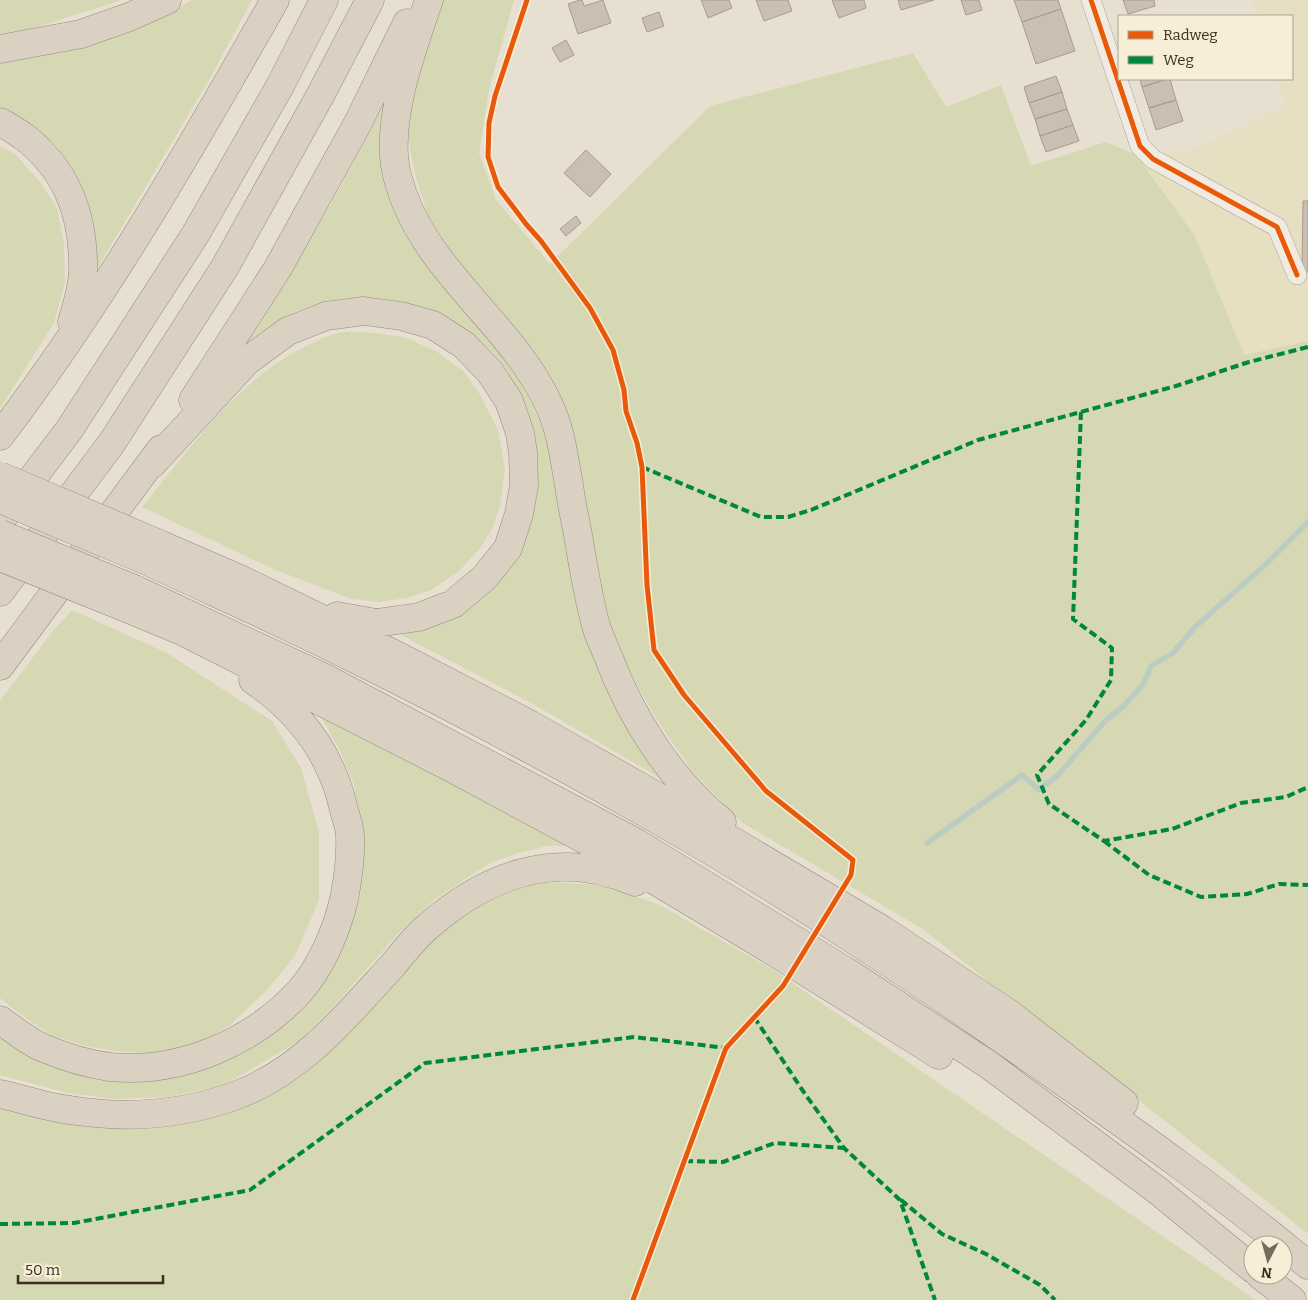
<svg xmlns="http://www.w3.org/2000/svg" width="1308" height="1300" viewBox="0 0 1308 1300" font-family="Bitter,serif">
	<rect width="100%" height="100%" fill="#e7e0d1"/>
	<path fill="#e6dfc2" d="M1252,0H1308V341L1244,355L1195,236L1136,155L1189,151L1286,106L1277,79H1292V16H1257Z"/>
	<path fill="#d6d7b3" d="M0,0H122L31,29L0,34Z
		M192,0H252L209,80L95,272L71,172L57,146L30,125L0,108V61C62,55 139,34 192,0Z
		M441,0H514L489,89L479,153L496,200L550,264L710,106L913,53L946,107L1001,85L1031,166L1106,142L1136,155L1195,236L1244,355L1308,341V1234L921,928L741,822L691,769L667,735L647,703L629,669L611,626L591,549L577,455L428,215C420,191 412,167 409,141C405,100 428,39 441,0Z
		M389,96L385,141L511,363L537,415L547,439L563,513L672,785L533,704L399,634L417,630L497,577L524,404C517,389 511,374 500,361C451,304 364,280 294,312C276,321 260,336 244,348L334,199Z
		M0,146L15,154L41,183L57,208L64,244L65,283L54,323L0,409Z
		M365,332L404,337L436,351L463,371L479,393L498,430L505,469L500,506L493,527L481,547L459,571L431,590L407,598L379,602L351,599L271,568L142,507C189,450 233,385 300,349C312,343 325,336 339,333C347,331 357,332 365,332Z
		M72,610L167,653L272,721L301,768L319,832V900L295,956L266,991L230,1025L201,1043L174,1050L148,1053L115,1051L86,1046L51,1035L24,1017L0,998V701L52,632Z
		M312,706L572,846H547L518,853L492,862L465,879L433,901L397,935L329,1011L298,1042L224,1085L167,1097L115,1099L68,1093L0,1075V1034L107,1075L293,1014L361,822L354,785L341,753L326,725Z
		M543,882L603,885L660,905L772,969L1256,1300H0V1106L206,1118L393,981L446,926L500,892Z"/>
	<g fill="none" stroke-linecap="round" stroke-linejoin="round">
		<path stroke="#bcccc2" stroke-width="5.5" d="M927,843L1022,775L1039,790L1059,774L1106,720L1125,705L1144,683L1151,666L1173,653L1195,627L1265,565L1308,522"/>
	</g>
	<path fill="#cbbfb2" stroke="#a89c90" d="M580,0H582L584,6L603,0L611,23L578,34L568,4Z
		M701,0H729L732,8L708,18Z
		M756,0H788L792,11L764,21Z
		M832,0H864L866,8L839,18Z
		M898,0H934L901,10Z
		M961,0H979L982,10L966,15Z
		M1014,0H1058L1061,9L1022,22Z
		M1123,0H1154L1155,6L1128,14Z
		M1061,9L1075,51L1036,64L1022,22Z
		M659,12L664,26L647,32L642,18Z
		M566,40L574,55L560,62L552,48Z
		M1056,76L1062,92L1029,103L1024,87Z
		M1140,79H1167L1142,87Z
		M1167,79H1170L1176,100L1149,108L1142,87Z
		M1062,92L1067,109L1035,119L1029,103Z
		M1176,100L1183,121L1156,130L1149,108Z
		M1067,109L1073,125L1040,136L1035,119Z
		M1073,125L1079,141L1046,152L1040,136Z
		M586,150L611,174L590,197L564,173Z
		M1303,201H1308V272H1302Z
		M576,216L581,223L566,236L560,229Z"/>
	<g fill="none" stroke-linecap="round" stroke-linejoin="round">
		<defs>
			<path id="street" d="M1091,0L1140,146L1153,159L1277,227L1297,275"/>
			<path id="highway" d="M429,0C412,49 384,124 397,175C420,269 510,320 549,405C561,430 564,458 569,485C571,502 575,519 578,535C583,566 588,596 596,626C599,636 604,646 608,656C632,719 670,779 722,822
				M0,49L81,34L129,17L167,0
				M0,122C8,126 15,131 23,136C65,168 82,210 83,262C84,282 78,302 72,322
				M193,400L278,268L359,121L407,23
				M0,436C104,299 190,150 275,0
				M152,464L247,361L288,331L326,316L364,311L401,316L433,325L464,345L490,372L509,401L520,433L523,453L524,485L519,514L508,548L485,577L453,604L419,617L376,623L337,616
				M0,521L69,430L195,235L280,86L324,0
				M157,543L240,579L390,652L531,725L653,794L883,930L1007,1012L1124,1103
				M147,561C215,593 284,623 351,657C451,706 550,759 647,814C784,891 916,979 1045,1069C1135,1132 1224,1195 1308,1265
				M134,589L327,679L637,843L847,972L989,1065L1157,1190L1253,1269
				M0,592L111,444L225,267L321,94L370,0
				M124,607L182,631L448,766L606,851L766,947L939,1055
				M0,666L161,449
				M0,1020C13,1029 26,1040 41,1047C62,1056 87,1064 110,1067C181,1074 253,1042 300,991C321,967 337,930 344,899C348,879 351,857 350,836C350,827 346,818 344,810C332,755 300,712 253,680
				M0,1094C23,1099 46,1107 70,1110C126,1119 183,1115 237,1095C302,1071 347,1015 392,966C402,954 413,940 425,929C485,875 557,848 635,882
				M1260,1275L1292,1300"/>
		</defs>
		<use href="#street" stroke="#ada599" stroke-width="20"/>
		<use href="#highway" stroke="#928b80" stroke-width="29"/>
		<use href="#street" stroke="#efebe3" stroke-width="19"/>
		<use href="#highway" stroke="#dad1c2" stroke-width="28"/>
		<defs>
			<path id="highway-bridge" d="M0,476L157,543
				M0,499L147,561
				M0,534L134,589
				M0,557L124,607"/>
		</defs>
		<use href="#highway-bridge" stroke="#928b80" stroke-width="29" stroke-linecap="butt"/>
		<use href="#highway-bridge" stroke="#dad1c2" stroke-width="28"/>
		<path stroke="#00873e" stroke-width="4" stroke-dasharray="8 4" stroke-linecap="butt" d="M1081,412L1073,619L1112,648L1111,680L1086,720L1037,775L1049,804L1104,841L1172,829L1241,803L1286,797L1308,787
			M642,467L761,517H788L811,510L978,440L1176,386L1249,362L1308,347
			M1104,841L1149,875L1201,897L1247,894L1279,884L1308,885
			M754,1017L805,1094L844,1148L900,1200L935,1300
			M685,1161L723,1162L775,1143L844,1148
			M901,1200L942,1234L986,1254L1040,1285L1055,1300
			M0,1224L74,1223L250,1190L425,1063L634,1037L726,1048"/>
		<defs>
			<path id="cycleway" d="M527,0L495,96L489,123L488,157L498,187L526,224L541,241L590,308L613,350L624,390L626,411L637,443L642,467L647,585L654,650L684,695L766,791L853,860L851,875L783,986L726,1048L633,1300
				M1091,0L1140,146L1153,159L1277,227L1297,275"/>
		</defs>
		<use href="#cycleway" stroke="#f7eed8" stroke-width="8"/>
		<use href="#cycleway" stroke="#e8590c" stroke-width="5"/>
	</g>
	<rect x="1118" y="15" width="175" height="65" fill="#f7eed8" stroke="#ada18e"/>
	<rect x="1128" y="31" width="25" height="8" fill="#e8590c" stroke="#ada18e"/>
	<text x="1163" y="40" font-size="15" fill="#3d2e20">Radweg</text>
	<rect x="1128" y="56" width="25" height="8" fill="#00873e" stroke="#ada18e"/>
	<text x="1163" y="65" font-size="15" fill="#3d2e20">Weg</text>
	<g transform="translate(1268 1260) rotate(186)"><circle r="24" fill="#f7eed8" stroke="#ada18e"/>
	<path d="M0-4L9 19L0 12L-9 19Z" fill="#786c5e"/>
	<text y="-8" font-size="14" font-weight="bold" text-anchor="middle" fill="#3d2e20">N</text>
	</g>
	<path d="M18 1275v8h145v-8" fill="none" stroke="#3d2e20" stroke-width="2.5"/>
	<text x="25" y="1275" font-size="15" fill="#3d2e20" stroke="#f7eed8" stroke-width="4" paint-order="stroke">50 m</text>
</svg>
